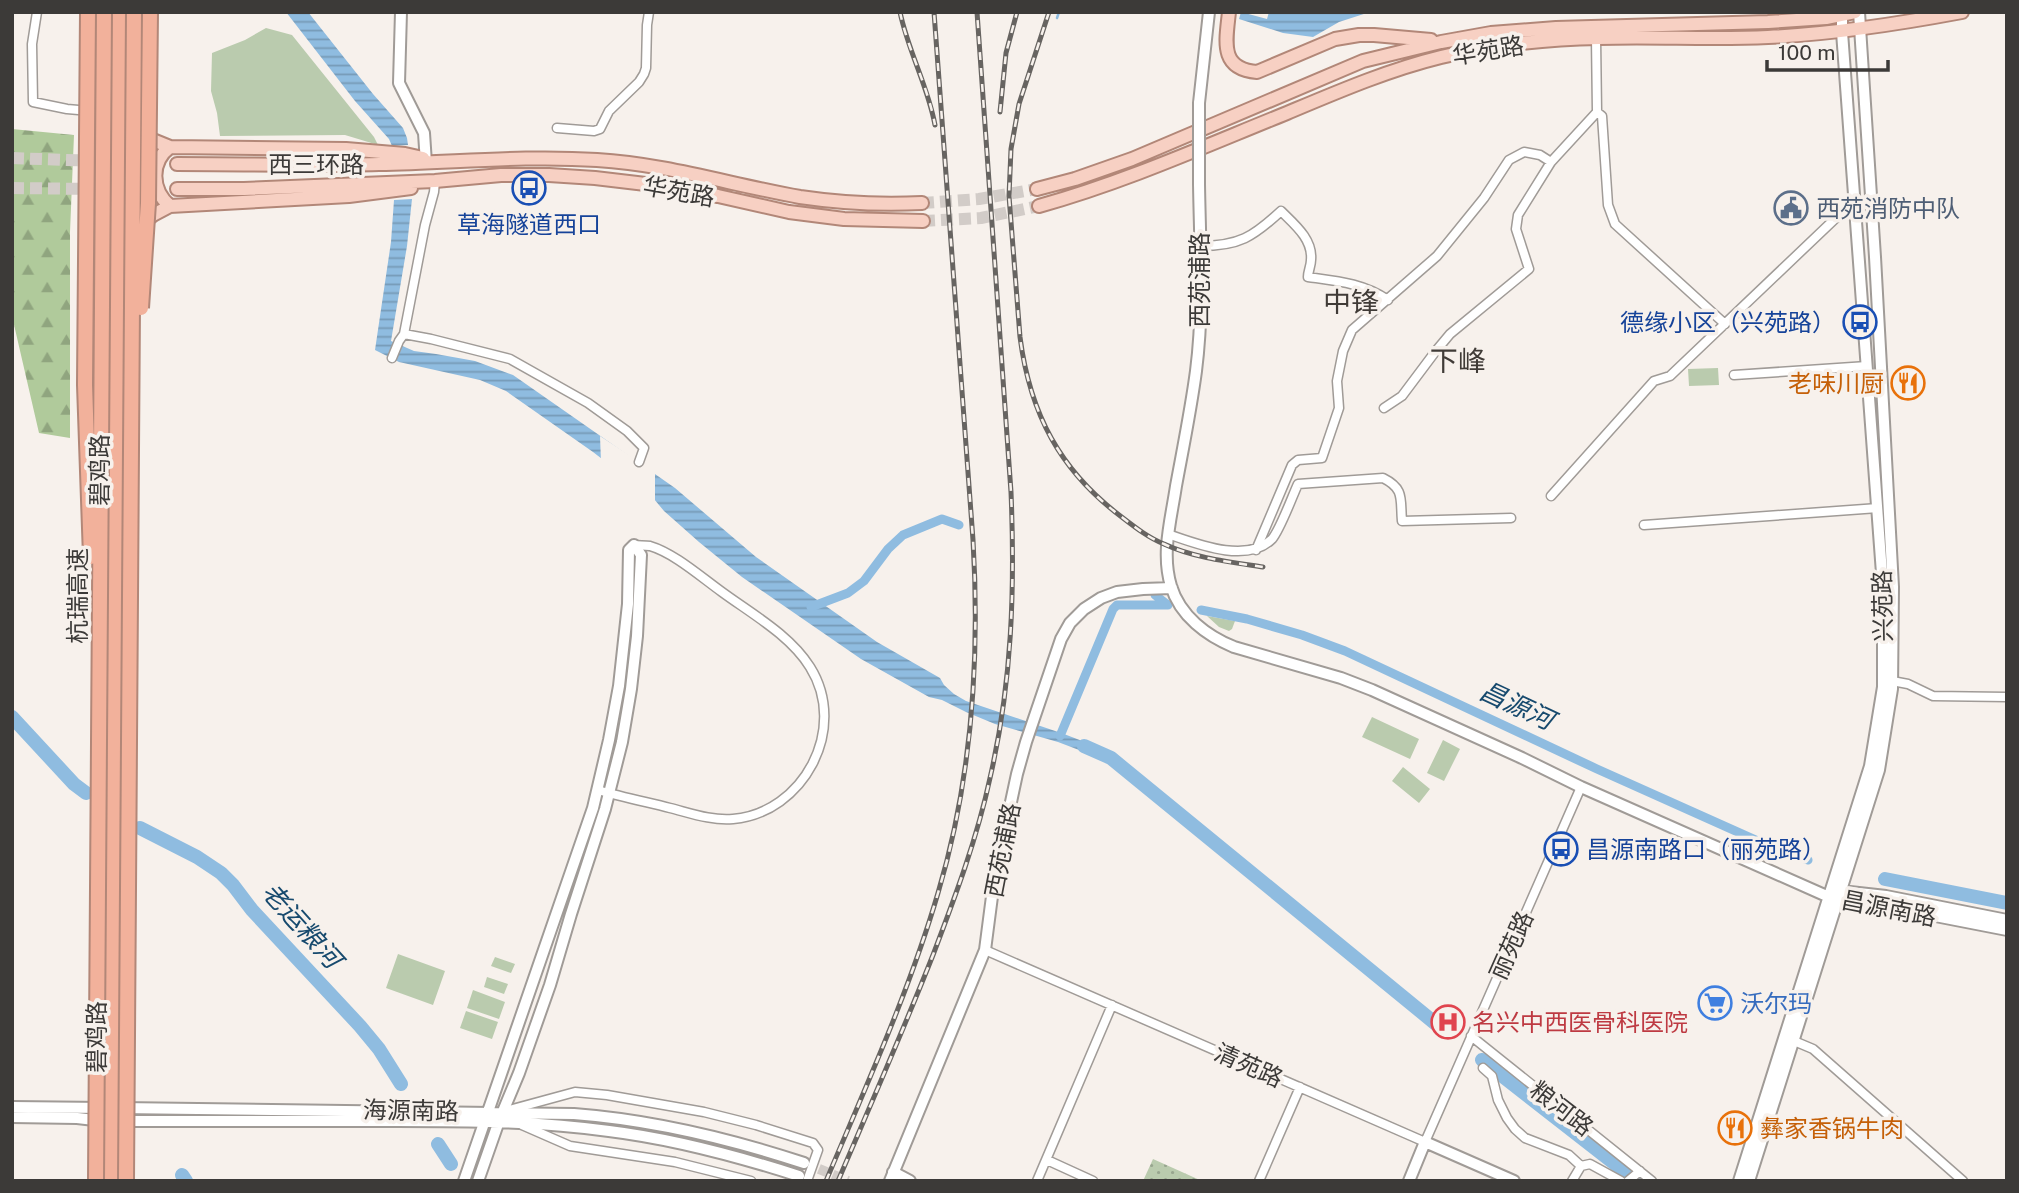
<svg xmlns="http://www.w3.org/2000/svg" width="2019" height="1193" viewBox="0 0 2019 1193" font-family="'Public Sans','Noto Sans SC',sans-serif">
	<defs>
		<pattern id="forest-firs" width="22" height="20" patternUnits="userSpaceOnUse" patternTransform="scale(1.75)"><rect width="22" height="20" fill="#b0ca9b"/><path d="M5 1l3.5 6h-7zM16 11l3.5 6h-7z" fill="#90a57f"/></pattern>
		<pattern id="park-dots" width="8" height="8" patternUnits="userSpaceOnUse" patternTransform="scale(1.75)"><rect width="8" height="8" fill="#bacbae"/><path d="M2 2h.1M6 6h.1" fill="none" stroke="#98a68f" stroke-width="1.8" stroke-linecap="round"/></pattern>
		<pattern id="water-rules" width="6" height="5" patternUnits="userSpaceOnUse" patternTransform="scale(1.75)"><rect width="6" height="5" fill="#8fbce0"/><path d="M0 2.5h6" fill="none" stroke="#769ab7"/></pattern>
	</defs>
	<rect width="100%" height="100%" fill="#f7f1ec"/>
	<path fill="#bacbae" d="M266,28L292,35L374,137L378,145L345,135L220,136L217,113L211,91L212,53L245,40Z
		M1718,368L1719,385L1689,386L1688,369Z
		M1207,616L1235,621L1232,629L1229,631L1219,627Z
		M1372,717L1419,739L1410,759L1362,737Z
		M1443,740L1460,749L1444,781L1427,773Z
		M1403,767L1430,789L1419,803L1392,781Z
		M398,954L445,971L433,1005L386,988Z
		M495,957L515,964L511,973L491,966Z
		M487,977L508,984L504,994L484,987Z
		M473,990L505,1002L499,1019L467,1008Z
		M466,1011L498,1022L492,1039L460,1028Z"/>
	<path fill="url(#forest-firs)" d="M12,129L74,135L70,232V438L39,433L12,316Z"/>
	<path fill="url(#park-dots)" d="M1153,1159L1202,1181H1143Z"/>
	<path fill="url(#water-rules)" d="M286,12H308L373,94L403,128L407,138L408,145L392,146L389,139L355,101Z
		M1241,12L1267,19L1269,12H1370L1339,22L1313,37L1283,33L1239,19Z
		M412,199L407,246L391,341L414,351L436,354L475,361L513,375L675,488L756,557L877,642L940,678L944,685L954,694L966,701L1064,734L1103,749L1100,758L1058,742L995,724L966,712L942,700L929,697L861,659L742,577L699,542L664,511L654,499L593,452L506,391L480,380L399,362L375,350L391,242L394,200Z"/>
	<path fill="#f7f1ec" d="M600,436L655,472V503L601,462Z"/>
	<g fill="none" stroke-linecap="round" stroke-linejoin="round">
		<path stroke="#8fbce0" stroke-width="2.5" d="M1057,18L1059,12"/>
		<path stroke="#8fbce0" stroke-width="9" d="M1155,595L1168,605
			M811,607L848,593L864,581L888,549L903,535L942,519L959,525
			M1201,610L1247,619L1302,635L1345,651L1597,769L1780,851L1808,860
			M1060,736L1113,609L1117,605H1168"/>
		<path stroke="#8fbce0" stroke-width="14" d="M12,717L74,784L86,793
			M1084,746L1111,758L1436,1024
			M140,828L197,857L221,873L233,885L252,910L360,1026L379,1049L401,1084
			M1885,879L2007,903
			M1482,1060L1637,1181
			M438,1144L451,1164
			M182,1175L186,1181"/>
		<path stroke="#d2ccc8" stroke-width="10" stroke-dasharray="10 5" stroke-linecap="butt" d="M805,1163L848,1181"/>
		<path stroke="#d2ccc8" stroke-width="12" stroke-dasharray="12 6" stroke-linecap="butt" d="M12,158L96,161
			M12,188L96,189
			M922,203L979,199L1037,189
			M923,221L981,218L1039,206"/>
		<defs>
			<path id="street" d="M37,12L32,44L33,102L67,109L90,111
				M1597,112L1602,116L1608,205L1615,224L1725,324
				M557,128L594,131L600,129L609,111L639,82L644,74L646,68L647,25L649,12
				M435,181L434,192L425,225L404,334L431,339L510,359L588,403L627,431L644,448L639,462
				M1200,246C1239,246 1253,237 1281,211C1294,224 1313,239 1311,260C1311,266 1308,271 1308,277C1337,281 1363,283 1388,300
				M392,358L399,341L404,334
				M1734,375L1867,366
				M1384,408L1402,396L1435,352L1450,334L1529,269L1516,229L1518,215L1551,162
				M1551,496L1654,381L1670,376L1839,215L1855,212
				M1644,525L1878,508
				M1168,534C1197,544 1247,564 1272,539C1280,530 1292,497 1298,484L1383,478C1405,489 1400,499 1402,521L1511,518
				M1256,550L1292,465L1298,460L1322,458L1339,408L1337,381L1343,351L1352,330L1437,256L1484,198L1509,160L1524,152L1540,155L1551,162L1597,112L1596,38
				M1892,681L1908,684L1933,696L2007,697
				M598,790C622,797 646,802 670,808C690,813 712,821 733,819C803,813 849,729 810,667C790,635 752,614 722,592C701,577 674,553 650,546C645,545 639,546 634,545
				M985,950L1425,1142L1581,787
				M1471,1036L1652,1181
				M1794,1041L1813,1049L1963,1181
				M1483,1068L1492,1076L1498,1100L1507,1118L1515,1129L1525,1138L1569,1155L1581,1166
				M509,1110L575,1092L607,1095L704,1112L756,1125L813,1143L818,1150L807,1181
				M522,1125L570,1146L675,1162L751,1181
				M1047,1160L1093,1181
				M1037,1181L1112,1005
				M1259,1181L1300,1087
				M1572,1181L1581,1166L1590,1164L1621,1181
				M1628,1181L1640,1171"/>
			<path id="secondary" d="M401,12L399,83L424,133L426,163
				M1199,103L1209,12
				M1199,184C1200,246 1204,309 1196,371C1191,409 1183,448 1176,486C1171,520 1161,553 1171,586C1180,616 1207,636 1234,647L1341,678L1372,690L1522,758L1581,787L1838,901L1884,906L2007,930
				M1837,892L1841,891L1886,896L2007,920
				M12,1107L104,1108
				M120,1108L574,1114C653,1120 728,1138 804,1163
				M12,1117L77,1118L103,1121
				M122,1121C205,1121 288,1121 371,1121C451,1121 530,1120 609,1131C674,1139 737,1156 799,1176
				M893,1172L910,1181
				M464,1181L593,808L609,740L619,686L628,604L629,550L634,545L641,555L637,636L631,689L622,742L605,809L571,914L550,985L519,1073L499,1121L478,1181
				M890,1181L985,950L994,881L1017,774L1026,742L1061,639L1070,623L1084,609L1101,598L1117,592L1143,589L1172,588
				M1409,1181L1425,1142L1514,1181
				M1739,1181L1870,766L1883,687V587L1842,32V12
				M1749,1181L1879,770L1892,689L1893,587L1875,257L1859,12"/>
			<path id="primary" d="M1229,12C1226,41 1219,69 1257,72L1335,39L1359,35H1374L1431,40
				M143,136L170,147L346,149L405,154L423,158
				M177,164C244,164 312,166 379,164C451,163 524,155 597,160C666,164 732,185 800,197C840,203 881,205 922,203
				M177,189H244L435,181L501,175H549L595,178L654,185L718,196L789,212L844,219L923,221
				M1037,189L1075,179L1132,159L1363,61L1441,42L1491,33L1556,28L1768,22L1826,18L1855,12
				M170,206C151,190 150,162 170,147
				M1039,206C1125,182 1205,146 1287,113C1337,92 1388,70 1441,57C1492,45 1546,39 1599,38C1655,36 1712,40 1768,37C1834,34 1898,24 1962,12
				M141,224L153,215L170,206L349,196L411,188"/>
			<path id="highway" d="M105,1181L111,12
				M117,1181L125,12"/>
		</defs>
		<use href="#street" stroke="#a09b97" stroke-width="11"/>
		<use href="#secondary" stroke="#a09b97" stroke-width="14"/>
		<use href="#primary" stroke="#b28778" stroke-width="16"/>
		<use href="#highway" stroke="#b28778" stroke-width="18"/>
		<use href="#street" stroke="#fff" stroke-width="8"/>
		<use href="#secondary" stroke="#fff" stroke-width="10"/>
		<use href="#primary" stroke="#f7d0c3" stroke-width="12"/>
		<use href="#highway" stroke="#f2b19b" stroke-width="14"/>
		<defs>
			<path id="rail" d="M900,12C908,51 928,86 935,125
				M1049,12L1019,104L1011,149L1009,196L1020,337C1030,414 1060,471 1123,518C1136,528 1149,538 1164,544C1194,558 1230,562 1263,567
				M1000,112L1006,53L1017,12
				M826,1181C866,1086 909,992 938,893C972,779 980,659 973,540L934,12
				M838,1181C870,1106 903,1031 933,955C955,897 977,839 990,778C1012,683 1015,589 1011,492L977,12"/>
		</defs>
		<use href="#rail" stroke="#676461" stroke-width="5"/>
		<use href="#rail" stroke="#f7f1ec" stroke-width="2.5" stroke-dasharray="8" stroke-linecap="butt"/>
		<defs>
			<path id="secondary-bridge" d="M1199,184V103"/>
			<path id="highway-bridge" d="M88,12L85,385L91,557
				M141,308L148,203L150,12
				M96,1181L104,12
				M126,1181L134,12"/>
		</defs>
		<use href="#secondary-bridge" stroke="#a09b97" stroke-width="14" stroke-linecap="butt"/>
		<use href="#highway-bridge" stroke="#b28778" stroke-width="18" stroke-linecap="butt"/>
		<use href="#secondary-bridge" stroke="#fff" stroke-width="10"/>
		<use href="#highway-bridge" stroke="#f2b19b" stroke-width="14"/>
	</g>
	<defs>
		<symbol id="bus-ring" viewBox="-11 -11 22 22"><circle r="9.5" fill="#f7f1ec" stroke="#1a4fb4" stroke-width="1.5"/><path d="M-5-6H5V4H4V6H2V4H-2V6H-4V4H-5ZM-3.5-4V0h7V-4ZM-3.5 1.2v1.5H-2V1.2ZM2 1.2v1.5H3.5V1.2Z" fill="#1a4fb4"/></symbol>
		<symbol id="civic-ring" viewBox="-11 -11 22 22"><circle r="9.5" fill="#f7f1ec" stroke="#5c6f8a" stroke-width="1.5"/><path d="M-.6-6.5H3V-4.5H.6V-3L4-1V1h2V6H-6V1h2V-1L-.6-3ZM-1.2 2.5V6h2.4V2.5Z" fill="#5c6f8a"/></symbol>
		<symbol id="restaurant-ring" viewBox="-11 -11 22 22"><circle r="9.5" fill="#f7f1ec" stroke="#e8710a" stroke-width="1.5"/><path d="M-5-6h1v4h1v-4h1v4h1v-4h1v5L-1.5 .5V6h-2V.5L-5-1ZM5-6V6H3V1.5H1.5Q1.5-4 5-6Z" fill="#e8710a"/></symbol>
		<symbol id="supermarket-ring" viewBox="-11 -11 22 22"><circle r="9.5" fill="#f7f1ec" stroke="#3f7fe0" stroke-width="1.5"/><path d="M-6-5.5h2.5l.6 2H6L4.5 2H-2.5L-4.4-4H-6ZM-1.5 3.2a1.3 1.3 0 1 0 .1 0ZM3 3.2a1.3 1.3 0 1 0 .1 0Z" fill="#3f7fe0"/></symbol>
		<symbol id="hospital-ring" viewBox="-11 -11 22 22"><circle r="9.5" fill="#f7f1ec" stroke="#e0444e" stroke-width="1.5"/><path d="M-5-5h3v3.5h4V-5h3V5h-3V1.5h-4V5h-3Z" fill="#e0444e"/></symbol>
	</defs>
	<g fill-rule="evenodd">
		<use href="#bus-ring" x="510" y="169" width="38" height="38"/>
		<use href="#civic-ring" x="1772" y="189" width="38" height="38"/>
		<use href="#bus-ring" x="1841" y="303" width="38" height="38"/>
		<use href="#restaurant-ring" x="1889" y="364" width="38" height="38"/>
		<use href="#bus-ring" x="1542" y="830" width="38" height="38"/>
		<use href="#supermarket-ring" x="1696" y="984" width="38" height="38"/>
		<use href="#hospital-ring" x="1429" y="1003" width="38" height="38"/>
		<use href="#restaurant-ring" x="1716" y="1109" width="38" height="38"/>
	</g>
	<g text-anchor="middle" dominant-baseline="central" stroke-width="7" stroke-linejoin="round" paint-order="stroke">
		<g font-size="24" fill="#3c3a38" stroke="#f7f1ec">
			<text transform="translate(1488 50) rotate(-9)">华苑路</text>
			<text x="316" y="164">西三环路</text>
			<text transform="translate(679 191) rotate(10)">华苑路</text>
			<text transform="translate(1199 280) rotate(-90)">西苑浦路</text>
			<text transform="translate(99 470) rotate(-90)">碧鸡路</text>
			<text transform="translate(77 596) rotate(-90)">杭瑞高速</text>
			<text transform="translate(1882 606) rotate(-91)">兴苑路</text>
			<text transform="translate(1002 850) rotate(-79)">西苑浦路</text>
			<text transform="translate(1889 908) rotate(11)">昌源南路</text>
			<text transform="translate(1511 945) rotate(-66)">丽苑路</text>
			<text transform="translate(96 1037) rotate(-90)">碧鸡路</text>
			<text transform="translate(1249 1065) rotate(24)">清苑路</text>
			<text transform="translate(1562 1108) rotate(38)">粮河路</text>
			<text transform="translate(411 1110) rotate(1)">海源南路</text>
		</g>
		<g font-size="24" fill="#4e5e75" stroke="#f7f1ec" text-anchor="start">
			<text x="1816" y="208">西苑消防中队</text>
		</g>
		<g font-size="24" fill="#164399" stroke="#f7f1ec">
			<text x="529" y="224">草海隧道西口</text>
			<text x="1836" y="322" text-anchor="end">德缘小区（兴苑路）</text>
			<text x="1586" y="849" text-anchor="start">昌源南路口（丽苑路）</text>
		</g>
		<g font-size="24" fill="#c56008" stroke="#f7f1ec" text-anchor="end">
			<text x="1884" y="383">老味川厨</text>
			<text x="1760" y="1128" text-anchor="start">彝家香锅牛肉</text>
		</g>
		<g font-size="24" fill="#366cbe" stroke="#f7f1ec" text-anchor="start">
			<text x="1740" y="1003">沃尔玛</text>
		</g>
		<g font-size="24" fill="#be3a42" stroke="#f7f1ec" text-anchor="start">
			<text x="1472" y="1022">名兴中西医骨科医院</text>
		</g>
		<g font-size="26" font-style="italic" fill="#174a6e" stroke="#f7f1ec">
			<text transform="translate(1517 705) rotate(25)">昌源河</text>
			<text transform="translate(302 925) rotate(48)">老运粮河</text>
		</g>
		<g font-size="28" fill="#403b37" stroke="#f7f1ec">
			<text x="1351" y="301">中锋</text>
			<text x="1458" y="360">下峰</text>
		</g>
	</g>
	<rect width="2019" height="1193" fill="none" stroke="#3c3a38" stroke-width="28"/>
	<path d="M1767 60v10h121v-10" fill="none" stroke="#3c3a38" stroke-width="3.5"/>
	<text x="1778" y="60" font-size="21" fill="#3c3a38" stroke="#f7f1ec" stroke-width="5" paint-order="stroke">100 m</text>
</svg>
